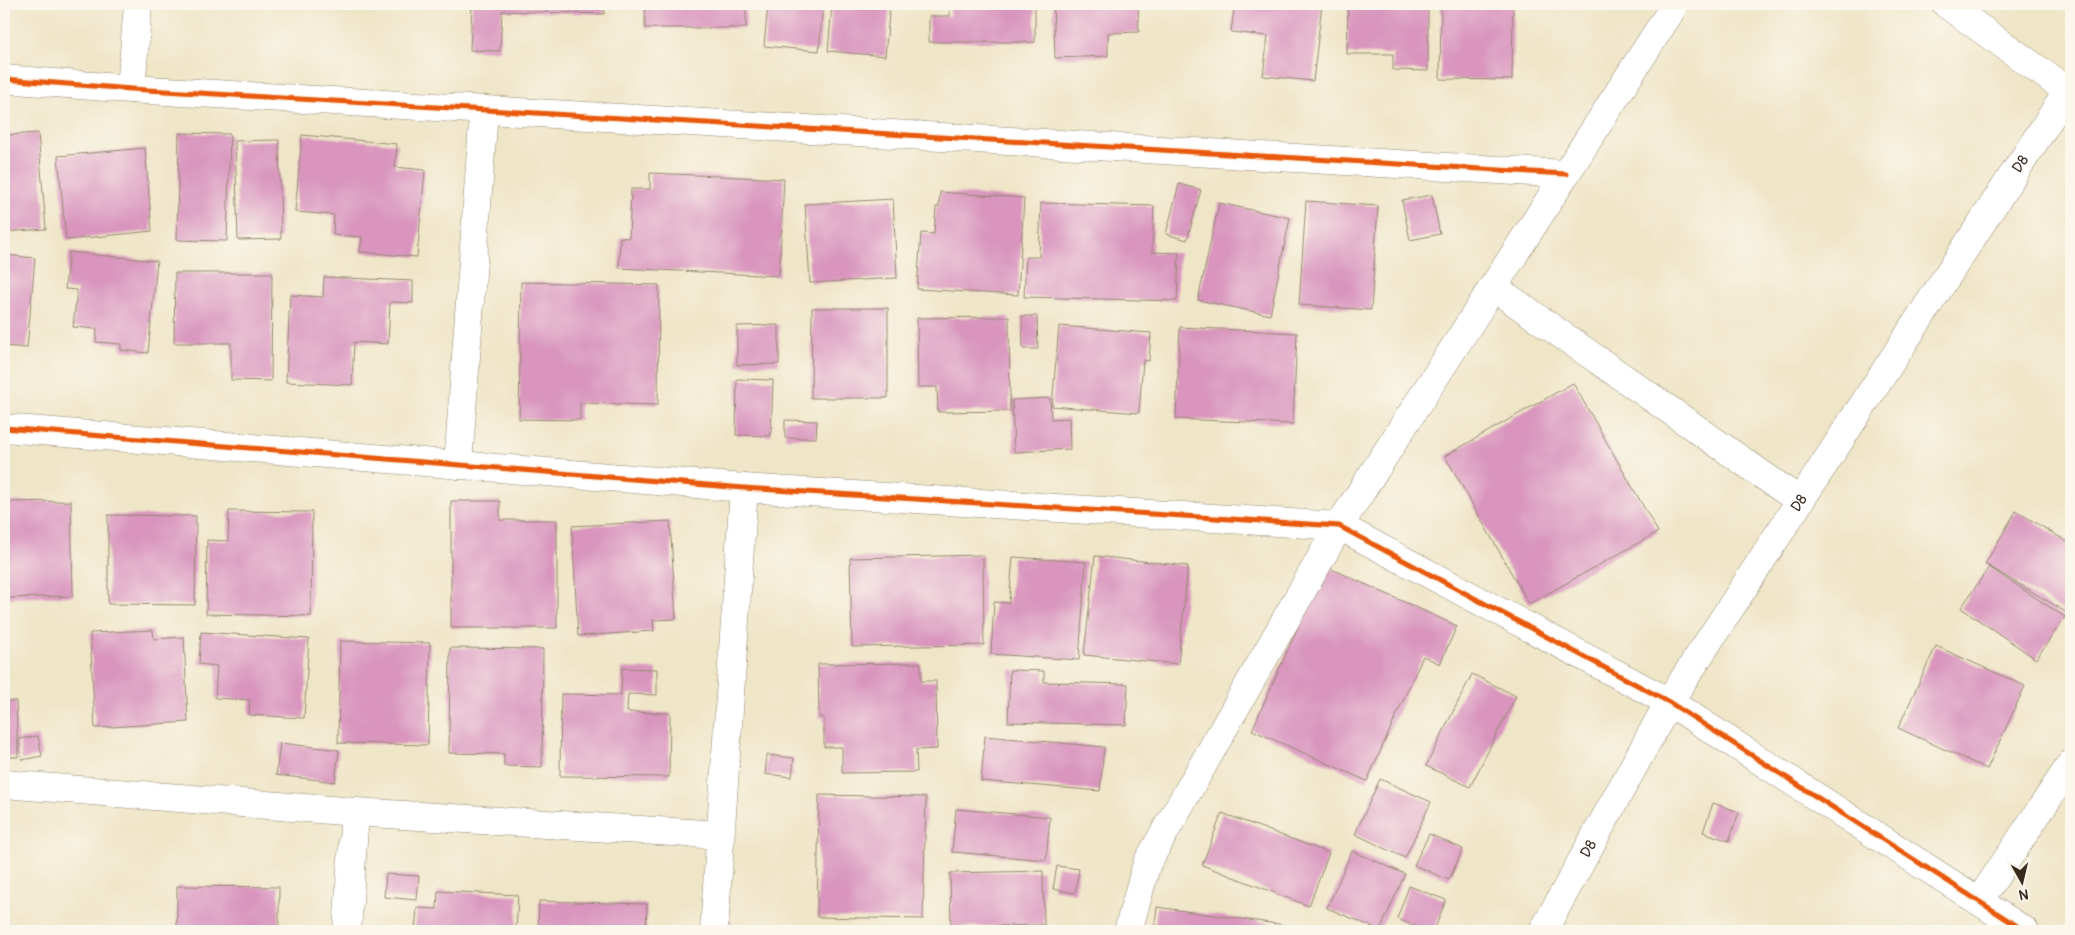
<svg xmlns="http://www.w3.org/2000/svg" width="2075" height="935" viewBox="0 0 2075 935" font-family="Pangolin,sans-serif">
	<rect width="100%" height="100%" fill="#fbf7ec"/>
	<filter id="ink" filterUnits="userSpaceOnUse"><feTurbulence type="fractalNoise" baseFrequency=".02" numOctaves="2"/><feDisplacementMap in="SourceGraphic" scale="10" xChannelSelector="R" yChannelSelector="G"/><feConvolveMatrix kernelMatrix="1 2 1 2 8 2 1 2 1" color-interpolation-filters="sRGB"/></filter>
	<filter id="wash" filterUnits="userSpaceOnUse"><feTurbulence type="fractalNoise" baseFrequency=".0096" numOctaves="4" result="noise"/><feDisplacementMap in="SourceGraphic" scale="20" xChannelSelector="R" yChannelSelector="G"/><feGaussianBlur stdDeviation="1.12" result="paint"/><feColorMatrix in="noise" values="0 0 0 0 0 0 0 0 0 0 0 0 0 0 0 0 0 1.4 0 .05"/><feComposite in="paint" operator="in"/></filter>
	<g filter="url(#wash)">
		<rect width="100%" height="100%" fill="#efe5c7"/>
		<g id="blocks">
			<path fill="#d995be" d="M472,4H605L604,14L502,11L500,51L470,50Z
				M645,4H746V28H645Z
				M768,4H823L819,51L764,46Z
				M832,4H890L885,56L828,51Z
				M950,4H1035V42H929V16H950Z
				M1053,4H1138L1139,32L1108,33V56L1055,58Z
				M1225,4H1322L1313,81L1263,76L1268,36L1231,32L1234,9H1225Z
				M1348,4H1428V71L1393,70V54H1347Z
				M1441,4H1513L1512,80L1440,79Z
				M38,133L46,229L4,232V177H10L7,135Z
				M179,133L230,134L227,241L177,240Z
				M302,135L397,144L395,167L425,170L417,257L360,252L362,237L333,235L334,215L295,212Z
				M279,140L281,239L238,240L235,141Z
				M145,148L152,231L66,240L58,156Z
				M650,173L784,179L779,276L619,268L620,237L629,238L631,189H650Z
				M1179,184L1201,190L1187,240L1166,234Z
				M940,192L1024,198L1018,295L917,289L921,233L934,234L936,207H939Z
				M1432,195L1440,234L1410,240L1402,200Z
				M893,199L897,278L810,283L805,204Z
				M1306,201L1378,206L1371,310L1299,305Z
				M1041,203L1154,206L1152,252L1179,253L1177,301L1024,297L1026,257H1039Z
				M1219,203L1290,218L1270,315L1198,300Z
				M69,252L157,261L148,353L121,350V344L96,342L97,329L73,327L77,290L65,289Z
				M4,255L35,258L27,348L4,346Z
				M175,273H272L271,381L231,380V343H174Z
				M324,277L413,281V303L390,302L388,344L354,342L352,385L286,382L290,295L323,297Z
				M521,282L659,285L658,405L580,403V420L519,419Z
				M812,308H888V398H811Z
				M1022,316H1037L1038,349H1023Z
				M1009,317L1010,411L938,412L937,387H918L917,318Z
				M779,325V364L737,365V326Z
				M1059,326L1151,333L1149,361L1143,360L1139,413L1052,406Z
				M1180,327L1297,333L1293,424L1176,419Z
				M737,379L773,380L771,436L736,435Z
				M1573,383L1658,532L1529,604L1445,456Z
				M1050,398L1051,419L1069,418L1070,449L1014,452L1012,400Z
				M785,420L817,421L816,438H785Z
				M71,501L73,596L8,598V583H4V502Z
				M451,501H500V520H557V628H451Z
				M229,511L312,512L311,616L206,614L207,540L228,541Z
				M2016,511L2071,544V615L1985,564Z
				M108,515L196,516L195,605L108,604Z
				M670,521L676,619L653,620L654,631L578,636L572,526Z
				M983,555L984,645L852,647L850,558Z
				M1095,556L1188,566L1178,664L1084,655Z
				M1013,557L1086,562L1079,660L991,654L994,602L1009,603Z
				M1325,566L1457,626L1440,664L1423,656L1367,781L1252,730Z
				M1989,567L2065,617L2036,659L1961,608Z
				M153,630L154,639L184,637L188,722L95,728L90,633Z
				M201,632L309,639L304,718L249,715L250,700L215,698L217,666L199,664Z
				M340,641L430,643L428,745L338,743Z
				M1936,646L2025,686L1987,769L1898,728Z
				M450,648L543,649L542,767L504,766V754L449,753Z
				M921,663V681H936L937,749L916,750L917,772L842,773V747H824V718L819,717L818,664Z
				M622,668L657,669V695L628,694L627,712L670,713L669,777L560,776L561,694L621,695Z
				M1010,670L1044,671V682L1128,684L1126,725L1008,722Z
				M1472,674L1516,696L1470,787L1426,766Z
				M4,701H16L18,757H4Z
				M38,736L42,756L22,760L19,739Z
				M985,736L1104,747L1100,791L981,781Z
				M280,743L339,750L335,782L276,775Z
				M767,755L794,758L792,777L765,774Z
				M1380,779L1431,802L1405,858L1355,834Z
				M819,795L926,797L923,919L817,917Z
				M1713,803L1739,812L1729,841L1703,832Z
				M956,809L1050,817L1046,860L952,852Z
				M1222,813L1329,853L1309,906L1202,865Z
				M1429,834L1463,849L1449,880L1414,865Z
				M1352,851L1405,874L1380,930L1327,908Z
				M1057,866L1079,869L1075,893L1053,889Z
				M1043,871L1044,925L951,927L950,873Z
				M386,874L419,876L417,900L384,897Z
				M177,886L279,887V931H177Z
				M1409,886L1446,900L1434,931H1428L1397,919Z
				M438,891L518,895L516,931H415L417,908L437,909Z
				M539,901L647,904L646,931H538Z
				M1157,907L1306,928L1305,931H1154Z"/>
		</g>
	</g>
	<g filter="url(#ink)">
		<use href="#blocks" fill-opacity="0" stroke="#958872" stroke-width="1"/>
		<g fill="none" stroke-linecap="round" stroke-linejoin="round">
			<defs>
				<g id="minor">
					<path d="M1946,4L2068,91"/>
					<path d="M4,79L131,89L1566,174"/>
					<path d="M131,89L138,4"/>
					<path d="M1493,287L1800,501"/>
					<path d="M4,428L744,488L1339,526L1669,702L2025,931"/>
					<path d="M458,465L484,110"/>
					<path d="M4,784L355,812L720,835"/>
					<path d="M1979,901L2071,764"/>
					<path d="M347,931L355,812"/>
					<path d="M714,931L744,488"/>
					<path d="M1128,931L1147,863L1339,526L1669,14L1674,4"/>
					<path id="s1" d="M1543,931L1669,702L2071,86"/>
				</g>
			</defs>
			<use href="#minor" stroke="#958872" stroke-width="29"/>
			<use href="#minor" stroke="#fff" stroke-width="28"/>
			<defs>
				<path id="cycleway" d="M4,79L131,89L1566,174
					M4,428L744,488L1339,526L1669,702L2025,931"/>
			</defs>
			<use href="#cycleway" stroke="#fbf7ec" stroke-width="8"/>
			<use href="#cycleway" stroke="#e8590c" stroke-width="5"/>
		</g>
	</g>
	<g text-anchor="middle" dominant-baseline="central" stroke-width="4" stroke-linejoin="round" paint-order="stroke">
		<g font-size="15" fill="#3b2a1e" stroke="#fbf7ec">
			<text stroke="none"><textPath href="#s1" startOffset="904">D8</textPath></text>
			<text stroke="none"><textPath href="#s1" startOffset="499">D8</textPath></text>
			<text stroke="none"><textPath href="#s1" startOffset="94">D8</textPath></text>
		</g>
	</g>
	<rect width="2075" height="935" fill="none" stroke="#fbf7ec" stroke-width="20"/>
	<g transform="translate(2022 882) rotate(172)" stroke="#fbf7ec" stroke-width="4" paint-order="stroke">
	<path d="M0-4L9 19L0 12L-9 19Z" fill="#3b2a1e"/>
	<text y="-8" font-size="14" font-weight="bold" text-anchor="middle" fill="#3b2a1e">N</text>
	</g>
</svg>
